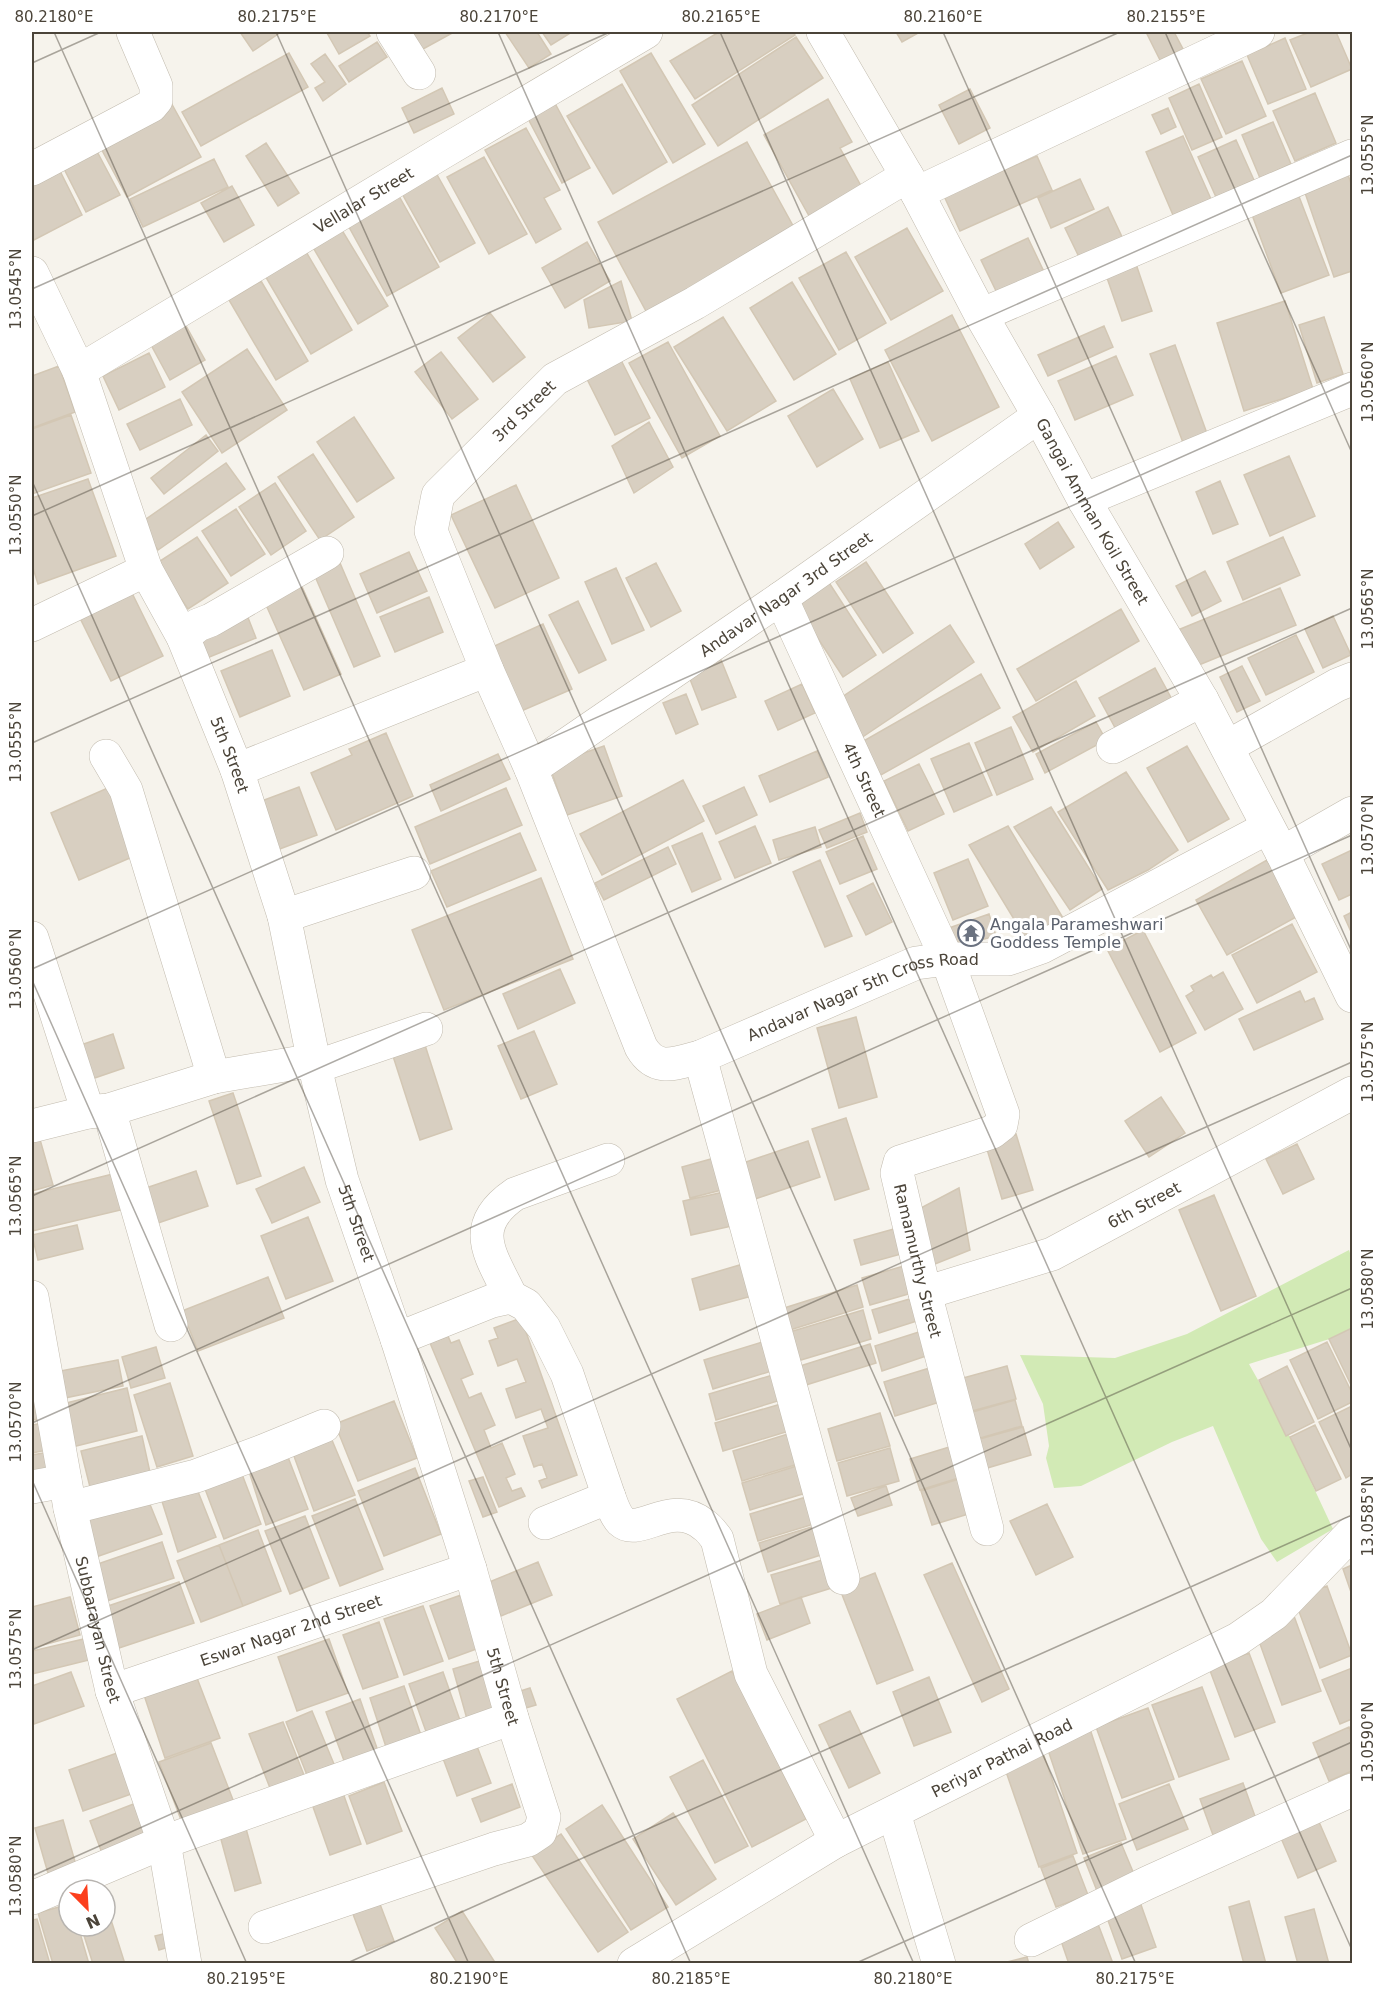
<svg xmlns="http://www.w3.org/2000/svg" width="1384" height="1995" viewBox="0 0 1384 1995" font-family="'DejaVu Sans',sans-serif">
	<rect width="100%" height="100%" fill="#f6f3ec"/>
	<path fill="#d2eab5" d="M1349,1250L1352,1259V1332L1249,1364L1290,1437L1333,1529L1277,1562L1261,1539L1213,1426L1172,1442L1081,1486L1054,1488L1046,1458L1049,1446L1043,1404L1020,1355L1115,1358L1187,1334Z"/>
	<path fill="#d8cfc1" stroke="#d3c7b4" stroke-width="1.5" d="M240,32H281L253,51Z
		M330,32H367L370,36L339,54L327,33Z
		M403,32H454L414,54Z
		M505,32H537L551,54L529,68Z
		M542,32H572L551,45Z
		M719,32H793L795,35L695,99L670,61Z
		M896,32H920L902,42Z
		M1146,32H1174L1183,49L1160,60Z
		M1310,32H1336L1352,69L1311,87L1290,40Z
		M796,37L823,78L718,146L692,105Z
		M1285,38L1306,89L1268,104L1247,55Z
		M377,42L387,57L349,82L339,66Z
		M289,53L308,87L201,146L182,112Z
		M651,53L705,144L673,163L620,71Z
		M325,54L346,84L323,101L315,88L325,82L311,64Z
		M1242,61L1266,116L1226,134L1201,79Z
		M622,84L667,162L613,194L567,116Z
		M1199,84L1222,137L1192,150L1169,98Z
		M442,88L454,114L414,133L402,108Z
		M970,89L990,128L959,144L939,105Z
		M1315,93L1336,143L1295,161L1273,111Z
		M551,96L590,168L562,183L524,111Z
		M169,99L201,157L127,197L96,139Z
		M828,99L852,142L840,148L865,193L813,223L764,135Z
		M1168,108L1176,127L1161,134L1152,115Z
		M1273,122L1291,164L1260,178L1242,135Z
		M526,128L560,190L544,198L561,229L536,243L485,150Z
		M1183,136L1211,199L1173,215L1146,152Z
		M1236,140L1254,180L1216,197L1198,157Z
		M92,142L120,195L86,212L59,159Z
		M747,142L797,233L647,313L598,222Z
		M266,143L299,193L278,206L246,156Z
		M1037,156L1052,190L960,231L944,196Z
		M484,157L527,234L489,254L447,177Z
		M54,159L82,215L32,241V170Z
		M214,159L228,187L143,227L130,199Z
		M435,171L475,243L440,262L400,190Z
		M1347,172L1352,186V271L1334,277L1303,187Z
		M1080,179L1094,209L1051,228L1038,198Z
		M232,186L254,225L224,242L201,203Z
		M1295,186L1329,275L1281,293L1248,204Z
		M395,189L439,267L387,296L344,218Z
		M1108,207L1123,239L1080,259L1065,228Z
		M340,227L388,306L358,324L311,244Z
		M907,228L943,291L891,320L855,257Z
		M1028,238L1046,276L1000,299L981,260Z
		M587,242L610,281L565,308L542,268Z
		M305,250L352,330L311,354L264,274Z
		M846,252L886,323L839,350L799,278Z
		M1136,264L1152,311L1122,321L1106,275Z
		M261,281L308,361L276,380L229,300Z
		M621,281L632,321L589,328L584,300Z
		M792,282L836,354L794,380L750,308Z
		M1285,301L1313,389L1244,411L1217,323Z
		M490,313L525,357L493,382L458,338Z
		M952,315L999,407L932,441L885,350Z
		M723,317L776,401L727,431L674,347Z
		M1324,317L1343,374L1317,383L1299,325Z
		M185,324L205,360L170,380L150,343Z
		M1104,326L1113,347L1048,376L1038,355Z
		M668,342L720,436L682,458L629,363Z
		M1175,345L1209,439L1185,448L1150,354Z
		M247,349L287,410L222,453L182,392Z
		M441,352L478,399L452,419L415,372Z
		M149,353L165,387L119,410L103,376Z
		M618,354L650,418L615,435L583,371Z
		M1116,356L1133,395L1075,420L1058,381Z
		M888,362L919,431L880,448L850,379Z
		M59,366L75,412L32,428V376Z
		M833,389L863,439L817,467L788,416Z
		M180,399L192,425L140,450L127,424Z
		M71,415L91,473L32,494V429Z
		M354,417L394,478L357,502L317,442Z
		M649,422L673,467L634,493L612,446Z
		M206,435L218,451L164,494L151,478Z
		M313,454L354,517L320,540L278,477Z
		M1289,456L1315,516L1270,536L1244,475Z
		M226,463L245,489L158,550L139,524Z
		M88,479L116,556L38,584L32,565V498Z
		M1220,481L1238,524L1213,534L1196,492Z
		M275,483L306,531L271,555L239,507Z
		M516,485L559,578L495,608L451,515Z
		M236,509L265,554L231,576L202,531Z
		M1058,522L1074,547L1040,569L1025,544Z
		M197,537L228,583L188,609L157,563Z
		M1283,537L1300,575L1243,600L1227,562Z
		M409,552L427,591L377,613L360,574Z
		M866,562L913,633L883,653L836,582Z
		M340,563L380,656L354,667L314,574Z
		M656,563L681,611L651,627L626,578Z
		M616,568L644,630L612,644L585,582Z
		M1205,571L1221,601L1192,616L1176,586Z
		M826,578L876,655L843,677L793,600Z
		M299,580L341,674L304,690L262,596Z
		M1280,588L1296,625L1194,667L1178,630Z
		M130,589L163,656L111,681L78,614Z
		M429,597L443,632L395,652L380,617Z
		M578,601L606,660L579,673L549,615Z
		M1121,609L1139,641L1036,701L1017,669Z
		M247,615L256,638L207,658L198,634Z
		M1333,616L1351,655L1323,668L1305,629Z
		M543,624L572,689L519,712L490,648Z
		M950,625L974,662L861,738L836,701Z
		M1296,635L1314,672L1266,695L1248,658Z
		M272,650L290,696L240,717L221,671Z
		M719,655L736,697L702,710L686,669Z
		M1242,666L1260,701L1237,712L1220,677Z
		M1155,668L1175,705L1119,735L1099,698Z
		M981,674L1000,708L879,776L860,743Z
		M1076,681L1095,716L1033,752L1013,717Z
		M802,684L815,713L778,730L765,701Z
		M686,694L698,724L676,734L663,703Z
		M1096,722L1106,740L1045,773L1036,754Z
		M1011,727L1033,779L997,795L975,743Z
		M386,733L413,796L336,830L311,773L352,755L349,749Z
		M969,743L992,795L954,812L931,759Z
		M604,746L622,796L567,815L549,765Z
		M1187,746L1229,819L1188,842L1147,768Z
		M817,751L828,777L770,802L759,776Z
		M498,754L510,779L441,811L430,785Z
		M919,764L944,814L908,831L884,781Z
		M1126,772L1178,850L1148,870L1108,890L1058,812Z
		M683,780L704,821L602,875L580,834Z
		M110,787L139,854L79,880L51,813Z
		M299,787L317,835L277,850L259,802Z
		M744,787L757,815L716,834L703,806Z
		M506,788L522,825L430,864L415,827Z
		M1051,807L1102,889L1070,910L1014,827Z
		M860,813L867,832L827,848L819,830Z
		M755,826L771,863L735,878L719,842Z
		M1008,826L1063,918L1026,939L969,845Z
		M815,827L821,847L779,860L773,840Z
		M520,833L536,870L447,907L431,871Z
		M702,833L721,879L692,892L672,846Z
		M863,836L877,869L840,884L826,852Z
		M668,847L676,864L604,900L595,883Z
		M1352,850V894L1339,900L1322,864Z
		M968,859L988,906L953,920L934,873Z
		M820,860L852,936L825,947L793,872Z
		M1267,860L1298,916L1227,955L1196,900Z
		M541,878L573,959L444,1010L412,930Z
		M873,883L892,922L866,935L847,896Z
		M1352,912V934L1344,916Z
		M989,914L996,936L953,947L946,929Z
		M1292,924L1317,972L1257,1003L1232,955Z
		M1143,930L1196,1033L1160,1052L1107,949Z
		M560,969L575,1003L518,1029L503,994Z
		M1223,972L1243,1009L1205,1030L1186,996L1194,991L1191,986L1211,975L1213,978Z
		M1300,991L1305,1002L1314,998L1323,1019L1254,1050L1239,1019Z
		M856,1017L877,1097L839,1108L817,1028Z
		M534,1031L557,1084L521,1099L498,1046Z
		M113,1034L124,1068L83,1082L72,1048Z
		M424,1042L452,1129L420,1140L392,1053Z
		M233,1093L261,1176L237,1184L209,1101Z
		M1161,1097L1185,1133L1149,1157L1125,1121Z
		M846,1118L869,1189L835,1200L812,1129Z
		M1016,1134L1033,1190L1002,1199L986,1146Z
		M39,1136L53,1185L32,1191V1138Z
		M808,1141L820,1177L755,1199L743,1163Z
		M1297,1144L1314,1179L1283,1194L1266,1159Z
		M718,1157L726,1189L690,1198L682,1167Z
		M304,1167L320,1202L272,1223L256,1189Z
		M196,1171L208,1206L158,1223L146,1188Z
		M121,1172L129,1208L32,1231V1194Z
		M959,1188L970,1250L930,1266L913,1212Z
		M724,1192L732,1226L691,1235L683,1201Z
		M1214,1195L1256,1296L1221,1311L1179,1210Z
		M308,1217L333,1281L286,1299L261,1236Z
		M77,1225L83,1249L38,1260L32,1235Z
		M894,1229L901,1254L861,1265L854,1240Z
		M743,1264L752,1296L700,1310L692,1279Z
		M904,1266L912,1293L870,1305L862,1278Z
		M268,1277L284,1318L198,1351L182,1311Z
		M857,1285L863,1307L790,1330L784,1308Z
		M913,1298L920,1320L879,1333L872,1310Z
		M863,1310L871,1339L791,1363L783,1334Z
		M521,1318L577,1475L542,1488L539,1481L547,1478L542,1464L534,1467L523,1436L548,1428L541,1409L516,1418L506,1389L526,1382L517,1359L498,1366L489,1341L498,1338L494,1328Z
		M1352,1328V1387L1329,1339Z
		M922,1331L929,1355L882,1371L875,1346Z
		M448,1336L451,1343L459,1340L473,1374L461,1379L469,1398L481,1393L495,1425L484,1430L491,1448L502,1443L515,1474L506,1478L512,1491L521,1488L525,1496L499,1507L430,1343Z
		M769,1340L778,1369L713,1389L704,1360Z
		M1327,1342L1352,1393V1402L1318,1419L1290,1360Z
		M870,1344L876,1363L806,1385L800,1366Z
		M156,1347L165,1378L131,1388L122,1357Z
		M118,1360L123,1386L60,1399L55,1372Z
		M936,1366L946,1400L895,1416L884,1382Z
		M1007,1366L1016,1399L972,1411L963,1378Z
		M1287,1366L1314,1422L1286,1436L1259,1380Z
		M776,1374L784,1399L716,1420L709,1394Z
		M170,1383L193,1456L157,1467L134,1395Z
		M127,1388L137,1431L68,1448L58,1405Z
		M34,1390L40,1419L32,1420V1391Z
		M1015,1400L1022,1426L977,1439L969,1413Z
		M394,1401L417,1458L358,1481L335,1424Z
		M781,1404L789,1431L723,1451L715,1423Z
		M1352,1406V1474L1346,1478L1319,1422Z
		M880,1413L890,1446L837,1461L828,1429Z
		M48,1422L52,1449L32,1453V1425Z
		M1315,1425L1341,1479L1316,1491L1290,1437Z
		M1023,1427L1031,1455L984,1469L976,1440Z
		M329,1433L355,1495L314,1511L291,1448Z
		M788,1434L798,1464L742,1481L733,1451Z
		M142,1436L151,1477L91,1491L81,1451Z
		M956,1445L965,1476L920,1490L910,1459Z
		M890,1448L899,1481L847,1496L838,1463Z
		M49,1452L54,1478L32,1482V1455Z
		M286,1452L308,1509L266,1525L247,1465Z
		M797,1466L806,1493L750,1510L742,1483Z
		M415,1468L441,1534L384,1556L358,1491Z
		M240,1469L261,1524L224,1539L202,1481Z
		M483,1477L497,1512L483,1517L469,1481Z
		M965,1477L975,1512L932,1525L921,1491Z
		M195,1484L216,1537L178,1552L160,1495Z
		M886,1486L892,1505L858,1516L851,1498Z
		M147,1497L162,1534L96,1557L83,1517Z
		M806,1497L814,1524L758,1541L750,1514Z
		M355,1499L383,1569L340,1586L312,1516Z
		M1047,1504L1073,1557L1036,1575L1010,1521Z
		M305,1516L329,1578L290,1594L265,1531Z
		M815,1526L824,1554L768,1572L759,1543Z
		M258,1530L281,1591L243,1606L219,1545Z
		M162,1542L174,1578L101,1603L89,1567Z
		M219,1545L243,1606L201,1622L177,1561Z
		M826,1559L835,1587L780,1604L771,1575Z
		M538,1562L552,1595L501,1616L487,1583Z
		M952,1563L1009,1689L982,1702L924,1575Z
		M1352,1565V1595L1343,1569Z
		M875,1573L913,1670L877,1684L839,1587Z
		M179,1582L194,1623L119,1648L105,1607Z
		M1327,1586L1352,1655L1320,1668L1294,1598Z
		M461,1595L479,1648L449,1659L430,1606Z
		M70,1597L80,1635L32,1648V1607Z
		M801,1597L810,1623L767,1640L757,1614Z
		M423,1606L443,1661L404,1675L384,1619Z
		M1294,1616L1321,1691L1282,1705L1255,1630Z
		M379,1622L398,1677L363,1689L343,1635Z
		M88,1638L93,1659L32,1674V1651Z
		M329,1639L348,1693L297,1711L278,1657Z
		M1249,1653L1275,1722L1235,1737L1209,1668Z
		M483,1660L497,1709L467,1719L453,1669Z
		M1352,1668V1719L1340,1724L1322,1680Z
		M732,1671L806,1819L752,1847L677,1699Z
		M71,1672L84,1706L34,1724L32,1716V1686Z
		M443,1672L462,1726L428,1737L409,1684Z
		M929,1677L951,1732L914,1746L893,1692Z
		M197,1678L220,1738L165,1758L144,1695Z
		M404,1686L423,1741L388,1753L370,1698Z
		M1202,1687L1229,1759L1179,1777L1152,1705Z
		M530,1688L536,1705L519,1710L514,1693Z
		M360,1699L379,1754L346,1766L326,1712Z
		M1148,1708L1174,1779L1122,1798L1096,1727Z
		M312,1711L334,1764L307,1775L286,1722Z
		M850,1711L880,1773L849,1788L819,1725Z
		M283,1722L304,1775L270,1788L249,1734Z
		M1349,1727L1352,1735V1771L1329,1781L1313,1743Z
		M1090,1729L1126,1839L1083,1854L1046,1744Z
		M475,1741L491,1783L457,1796L441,1753Z
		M211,1743L235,1805L183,1825L159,1762Z
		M1042,1750L1077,1853L1039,1867L1003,1763Z
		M120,1752L134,1793L83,1811L69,1770Z
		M703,1760L748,1846L715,1863L670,1777Z
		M384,1782L402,1831L367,1844L349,1796Z
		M1243,1783L1256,1819L1213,1835L1200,1799Z
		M512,1784L520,1807L481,1822L472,1799Z
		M1169,1784L1188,1829L1137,1850L1119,1804Z
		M343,1793L361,1844L330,1855L312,1804Z
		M136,1803L151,1843L105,1861L90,1821Z
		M602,1805L668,1907L631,1930L566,1829Z
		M673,1813L716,1879L676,1905L633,1839Z
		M1316,1815L1336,1861L1298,1878L1278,1831Z
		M63,1820L78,1872L50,1880L35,1828Z
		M245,1825L261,1883L235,1891L219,1832Z
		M561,1834L628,1932L598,1952L531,1854Z
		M1121,1843L1139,1886L1101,1901L1084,1858Z
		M1073,1856L1088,1895L1056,1907L1041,1868Z
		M375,1891L394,1941L367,1951L348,1901Z
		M105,1901L125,1964H93L81,1926H105Z
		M1249,1901L1266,1964H1244L1229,1907Z
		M1140,1902L1156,1947L1122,1959L1106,1915Z
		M69,1904V1926H78L89,1964H53L38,1913Z
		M1314,1909L1329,1964H1298L1285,1917Z
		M462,1911L496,1964H458L435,1928Z
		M37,1919L50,1964H32V1920Z
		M1098,1924L1112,1961L1106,1964H1069L1060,1938Z
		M171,1932L175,1945L159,1950L155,1936Z
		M1027,1957L1029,1964H999Z"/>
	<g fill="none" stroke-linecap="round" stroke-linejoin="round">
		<defs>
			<g id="minor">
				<path d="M393,32L419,73"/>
				<path id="s1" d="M823,32L917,193L981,315L1039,416L1084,500L1202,700L1282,853L1352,996"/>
				<path d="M32,169L151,106L156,100V86L133,32"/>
				<path id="s2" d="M907,176L695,303L555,379L438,495L431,531L487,670L531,769L641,1047C656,1073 676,1063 700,1057L916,963L947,959H1008L1042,947L1267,828"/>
				<path d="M917,193L1258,32"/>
				<path id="s3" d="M32,273L79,371L146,570L183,637L237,770L284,916L315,1067L342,1180L397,1339L470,1569L512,1718L544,1817L540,1832L528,1840L494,1849L265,1927"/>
				<path d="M981,315L1352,156"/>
				<path id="s4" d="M79,371L443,152L646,32"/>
				<path d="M1084,500L1352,389"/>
				<path id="s5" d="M781,598L947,959L1003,1114L1001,1125L992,1132L900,1162L897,1173L925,1293L987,1529"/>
				<path d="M32,625L146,570"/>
				<path d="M183,637L198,625L211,620L327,553"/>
				<path d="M1113,747L1202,700"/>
				<path d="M1227,747L1337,685L1352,679"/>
				<path d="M106,756L126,790L214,1077"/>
				<path id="s6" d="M531,769L781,598L1039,416"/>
				<path d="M237,770L487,670"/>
				<path d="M1282,853L1352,813"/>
				<path d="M284,916L414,873"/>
				<path d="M32,938L88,1112"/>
				<path d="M700,1057L843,1578"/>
				<path d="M315,1067L426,1029"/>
				<path d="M109,1110L171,1325"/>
				<path d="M32,1126L88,1112L109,1110L214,1077L314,1060"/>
				<path id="s7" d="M925,1293L1052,1254L1352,1093"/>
				<path id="s8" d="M32,1297L70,1508L112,1691L164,1842L185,1964"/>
				<path d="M511,1297C491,1255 467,1227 515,1194L608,1160"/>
				<path d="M397,1339L492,1301L511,1297L526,1305L544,1328L567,1374L609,1497C612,1505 615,1515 621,1521C639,1538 671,1498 704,1525C709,1528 713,1534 717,1539L751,1674L836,1841"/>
				<path d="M32,1487L65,1481"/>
				<path d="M70,1508L196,1476L263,1451L324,1426"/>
				<path d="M545,1523L609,1497"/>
				<path id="s9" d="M112,1691L470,1569"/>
				<path d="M894,1813L939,1964"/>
				<path d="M32,1898L164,1842L512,1718"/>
				<path d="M1031,1940L1147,1883L1352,1790"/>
				<path id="s10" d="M634,1964L836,1841L1238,1639L1274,1614L1352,1533"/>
			</g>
		</defs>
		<use href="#minor" stroke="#c2bbae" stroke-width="34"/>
		<use href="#minor" stroke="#fff" stroke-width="33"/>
	</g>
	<path fill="none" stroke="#4b4439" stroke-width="1.5" stroke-opacity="0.45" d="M54,32L914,1964M276,32L1136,1964M498,32L1352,1950M720,32L1352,1451M943,32L1352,952M1165,32L1352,453M32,63L101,32M32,289L610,32M32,481L691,1964M32,516L1120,32M32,743L1352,155M32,969L1352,381M32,980L469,1964M32,1196L1352,608M32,1423L1352,835M32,1480L247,1964M32,1650L1352,1062M32,1876L1352,1288M345,1964L1352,1515M854,1964L1352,1742"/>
	<defs>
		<symbol id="temple-ring" viewBox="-11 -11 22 22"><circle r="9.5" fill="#fff" stroke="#6b7280" stroke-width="1.5"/><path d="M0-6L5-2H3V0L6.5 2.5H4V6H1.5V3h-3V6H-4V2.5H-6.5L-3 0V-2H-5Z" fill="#6b7280"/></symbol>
	</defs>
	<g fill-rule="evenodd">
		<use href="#temple-ring" x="956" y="918" width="30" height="30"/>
	</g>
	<g text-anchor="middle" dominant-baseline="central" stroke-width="6" stroke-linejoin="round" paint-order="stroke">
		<g font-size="16" fill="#4b4439" stroke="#fff">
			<text stroke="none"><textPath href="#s4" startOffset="332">Vellalar Street</textPath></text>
			<text transform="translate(524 411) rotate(-44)">3rd Street</text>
			<text stroke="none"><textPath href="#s1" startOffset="550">Gangai Amman Koil Street</textPath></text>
			<text stroke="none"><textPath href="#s6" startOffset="309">Andavar Nagar 3rd Street</textPath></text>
			<text stroke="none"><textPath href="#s3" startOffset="522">5th Street</textPath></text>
			<text stroke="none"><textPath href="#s5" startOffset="200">4th Street</textPath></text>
			<text stroke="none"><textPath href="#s2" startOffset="1407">Andavar Nagar 5th Cross Road</textPath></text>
			<text stroke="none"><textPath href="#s7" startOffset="237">6th Street</textPath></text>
			<text stroke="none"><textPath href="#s3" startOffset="1008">5th Street</textPath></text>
			<text stroke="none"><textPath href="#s5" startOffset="783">Ramamurthy Street</textPath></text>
			<text stroke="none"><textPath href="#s8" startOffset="339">Subbarayan Street</textPath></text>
			<text stroke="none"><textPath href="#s9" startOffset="189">Eswar Nagar 2nd Street</textPath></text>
			<text stroke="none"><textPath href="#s3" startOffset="1494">5th Street</textPath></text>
			<text stroke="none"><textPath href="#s10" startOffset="422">Periyar Pathai Road</textPath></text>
		</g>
		<g font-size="16" fill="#5b616d" stroke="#fff" text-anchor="start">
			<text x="990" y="924">Angala Parameshwari<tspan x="990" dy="18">Goddess Temple</tspan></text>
		</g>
	</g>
	<rect width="1384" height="1995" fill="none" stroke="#ffffff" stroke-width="66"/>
	<g transform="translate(87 1908) rotate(156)"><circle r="28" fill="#ffffff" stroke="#b7b4b0" stroke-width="1.5"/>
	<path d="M0-4.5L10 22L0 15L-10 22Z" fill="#fc3f1d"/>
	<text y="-9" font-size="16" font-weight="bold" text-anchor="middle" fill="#4b4439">N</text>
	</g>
	<rect x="33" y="33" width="1318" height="1929" fill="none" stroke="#4b4439" stroke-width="2"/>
	<g font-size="15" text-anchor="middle" fill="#4b4439">
		<text x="54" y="22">80.2180°E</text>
		<text x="277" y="22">80.2175°E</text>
		<text x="499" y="22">80.2170°E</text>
		<text x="721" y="22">80.2165°E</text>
		<text x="943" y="22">80.2160°E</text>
		<text x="1166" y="22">80.2155°E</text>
		<text transform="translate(1368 155) rotate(-90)" y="5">13.0555°N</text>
		<text transform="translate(16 289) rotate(-90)" y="5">13.0545°N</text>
		<text transform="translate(1368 382) rotate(-90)" y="5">13.0560°N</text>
		<text transform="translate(16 515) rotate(-90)" y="5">13.0550°N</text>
		<text transform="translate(1368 609) rotate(-90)" y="5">13.0565°N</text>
		<text transform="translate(16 742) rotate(-90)" y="5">13.0555°N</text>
		<text transform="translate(1368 835) rotate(-90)" y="5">13.0570°N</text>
		<text transform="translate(16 969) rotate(-90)" y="5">13.0560°N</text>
		<text transform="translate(1368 1062) rotate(-90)" y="5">13.0575°N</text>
		<text transform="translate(16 1196) rotate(-90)" y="5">13.0565°N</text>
		<text transform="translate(1368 1289) rotate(-90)" y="5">13.0580°N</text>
		<text transform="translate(16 1422) rotate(-90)" y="5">13.0570°N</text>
		<text transform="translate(1368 1516) rotate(-90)" y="5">13.0585°N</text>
		<text transform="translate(16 1649) rotate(-90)" y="5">13.0575°N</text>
		<text transform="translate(1368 1742) rotate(-90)" y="5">13.0590°N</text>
		<text transform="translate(16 1876) rotate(-90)" y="5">13.0580°N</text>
		<text x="246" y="1984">80.2195°E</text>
		<text x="469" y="1984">80.2190°E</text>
		<text x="691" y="1984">80.2185°E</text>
		<text x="913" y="1984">80.2180°E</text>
		<text x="1135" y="1984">80.2175°E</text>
	</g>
</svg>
